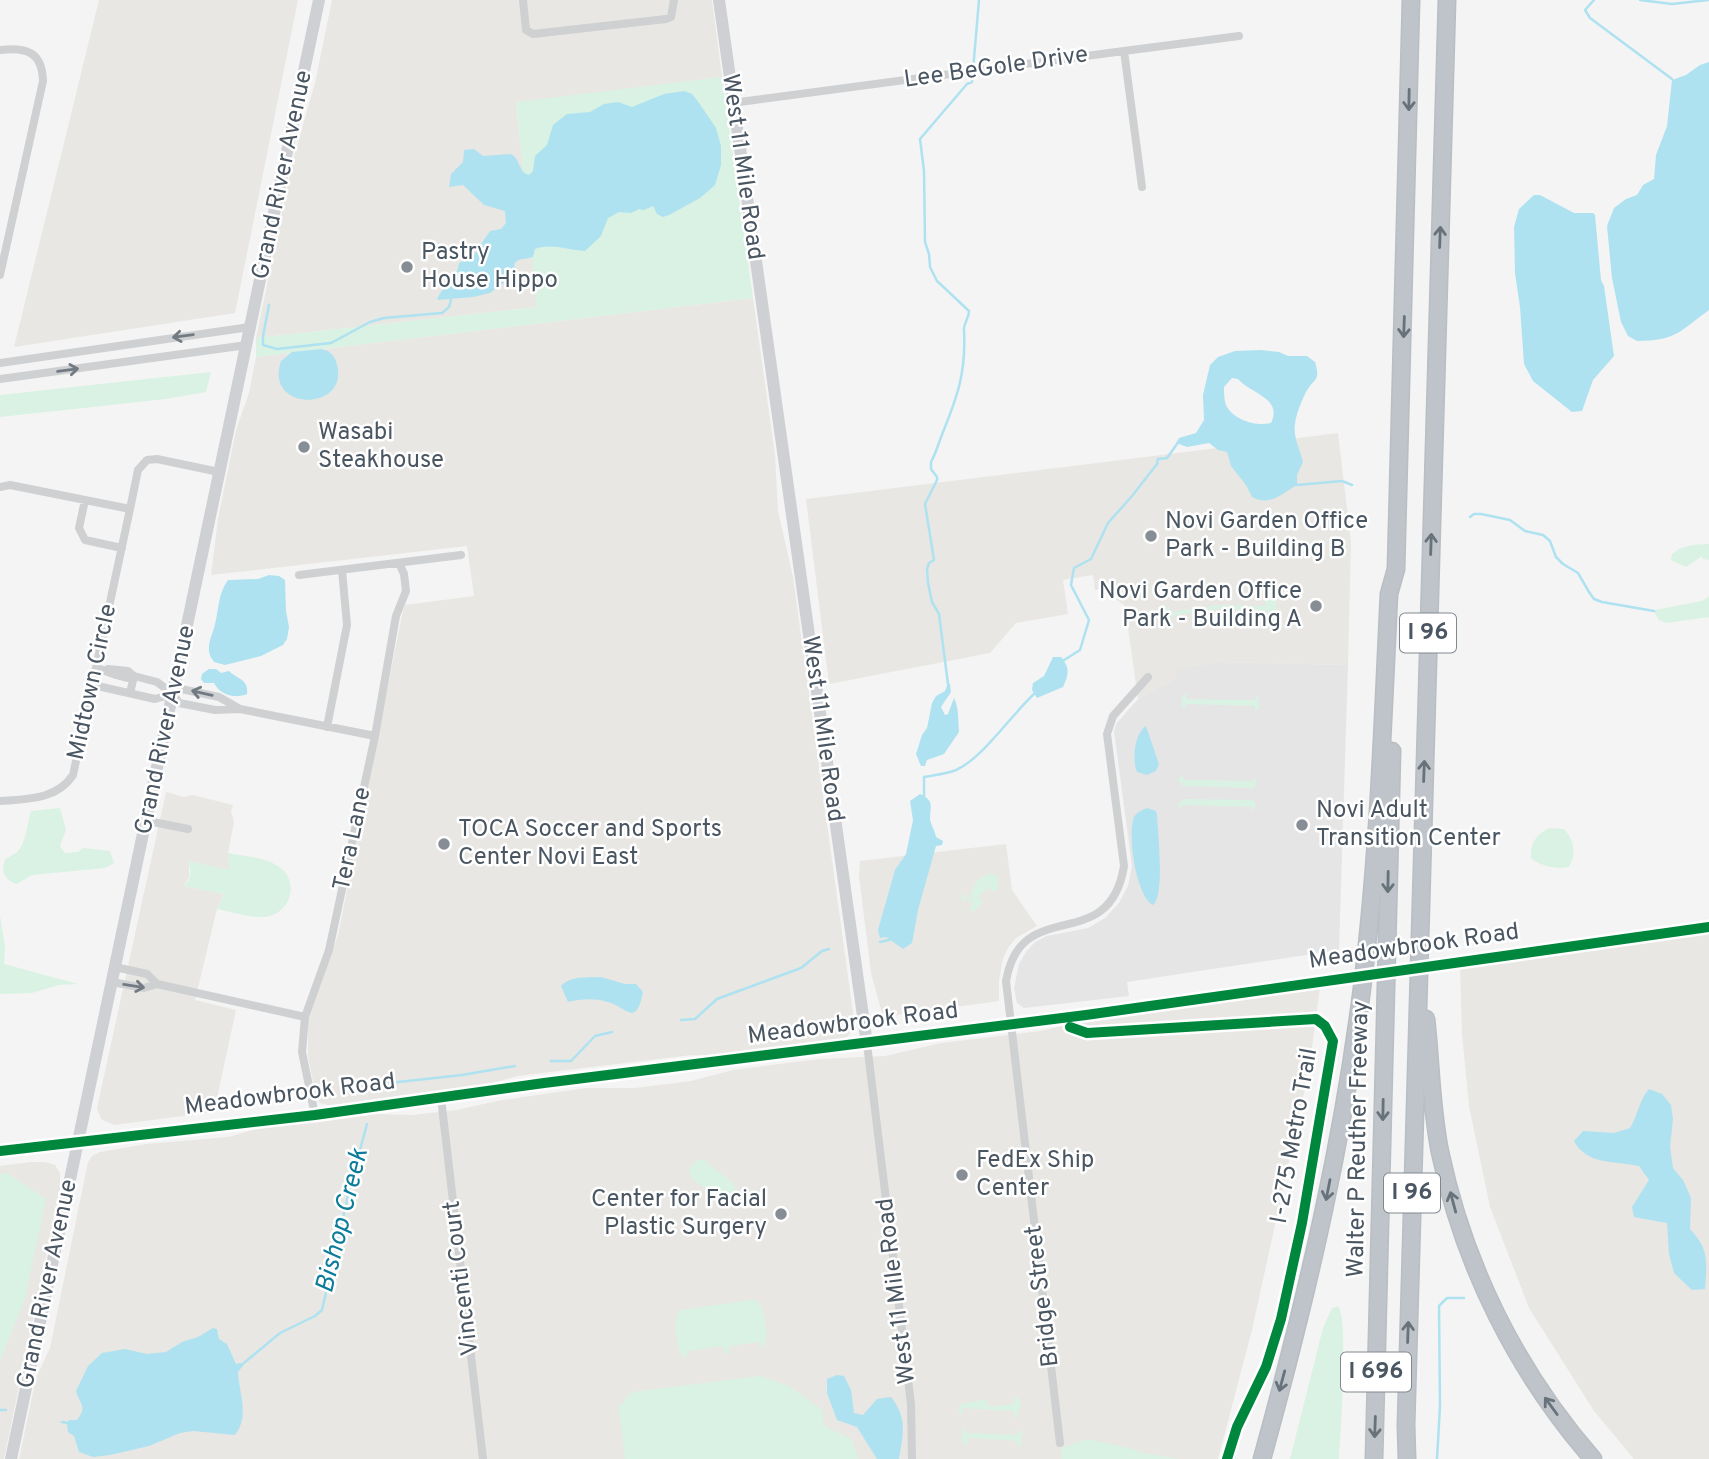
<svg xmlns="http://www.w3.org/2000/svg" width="1709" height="1459" viewBox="0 0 1709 1459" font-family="Overpass,sans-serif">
	<rect width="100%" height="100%" fill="#f4f4f4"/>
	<path fill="#e8e7e3" d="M99,0H298L235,313L14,347Z
		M332,0H712L722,77L516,103L538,307L256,338L293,160L315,83Z
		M753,298L775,455L778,511L793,577L855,1027L847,1037L833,1041L719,1056L692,1055L517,1076L483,1086L344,1104L328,1105L320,1103L316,1097L308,1057V1021L338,935L402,615L405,605L474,596L467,546L211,575L218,519L236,430L249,393L256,357Z
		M1338,433L1351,542L1348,665L1220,662L1177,678L1138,699L1125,606L1103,589L1095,590L1093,575L1063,580L1068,614L1016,623L990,653L829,684L806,499Z
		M166,792L184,797L193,795L233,805L231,811L234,822L228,853L230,871L189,861V877L184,886L224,894L217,909L195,1000L236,1010L214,1112L114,1125L101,1119L97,1108Z
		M1006,844L1012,890L1037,926L1016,938L1008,948L1003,959L999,980V1001L883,1017L871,973L859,876L860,861Z
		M1709,934V1459H1634L1594,1411L1529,1308L1490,1207L1469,1106L1462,1034L1460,968Z
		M1320,987L1309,1070L1252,1330L1218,1459H19L36,1378L50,1348L88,1162L92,1156L100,1152L146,1144L228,1137L263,1127L376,1114L412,1115L456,1110L502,1100L586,1088H635L691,1081L733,1070L819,1059L885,1056L941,1043L1040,1031L1084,1021Z
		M31,1162H45L55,1165L60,1173V1189L4,1459H0V1166Z"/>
	<path fill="#e6e5e6" d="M1220,662L1348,665L1339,950L1127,982L1129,996L1024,1008L1017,1003L1014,988L1019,964L1026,952L1035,942L1047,936L1088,928L1105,918L1119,903L1128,886L1132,866L1114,731L1116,724L1138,699L1177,678L1176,670Z"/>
	<path fill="#d9f2e3" d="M722,77L753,298L256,357V338L537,307L516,102Z
		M211,372L206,392L166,399L0,417V395Z
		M1709,544V560L1703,559L1702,556L1686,567L1671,560L1672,554L1679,549L1692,545Z
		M1709,596V617L1666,623L1659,620L1654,612L1655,610L1702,601Z
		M1265,598H1276V614L1272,619L1268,618V611L1217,609L1172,616L1171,624C1166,620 1165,610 1168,604L1171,612L1218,605L1265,606Z
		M1183,694H1186V699L1255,700L1256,694L1259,700V709L1255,711V706L1186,704L1184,709L1181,704Z
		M1182,775L1184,780L1253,781L1254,776L1257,783L1253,788L1183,786L1178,780Z
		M1183,799L1253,800L1256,805L1252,812V807L1183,805L1181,810L1178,805Z
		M60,808L66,830L60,846L65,853L78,852L83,848L110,851L114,863L105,868L32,875L17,884C6,881 0,872 5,860C9,856 16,854 19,850C27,839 27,823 31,811Z
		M1549,828L1564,829C1574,840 1577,853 1569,867C1556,869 1542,867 1531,858C1530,843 1536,835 1549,828Z
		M228,853C243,856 263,857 276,865C301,878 292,914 265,917C250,918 232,912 217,909L224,894L184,886C191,880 192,870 188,861L229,870Z
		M989,874H995L998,880V889L993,892L989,887L978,897L983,902L973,912L970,910L973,902L961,900V897L963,893L965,894L964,898L968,900L977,880Z
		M0,916L5,947L4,964L78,984L59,985L32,993L0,994Z
		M697,1160H704L734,1184L736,1194L732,1200L721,1201L691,1177L689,1168Z
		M7,1173L46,1199L25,1298L0,1361V1174Z
		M751,1300L758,1301C765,1312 769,1335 764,1347H761L760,1342L729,1346V1352L727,1354L724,1353L723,1346L688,1351L686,1358L681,1355C677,1343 672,1320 680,1310Z
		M1338,1306C1349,1318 1340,1436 1339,1459H1290L1323,1328L1332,1308Z
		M760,1376L789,1386L822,1410L824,1426L852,1440L858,1459H625L619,1407L632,1392Z
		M1015,1396L1019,1398L1021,1405L1016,1418L1014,1417V1411L963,1408L962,1415L958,1411L962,1403L986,1400L989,1407L1014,1404Z
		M964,1427L965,1433L1018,1435L1019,1429L1022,1433L1021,1445L1018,1447L1017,1441L969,1438L967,1445L962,1442V1430Z
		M1087,1439L1133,1449L1139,1452L1178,1459H1062L1061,1448Z"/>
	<path fill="#aee2f0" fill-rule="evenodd" d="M1709,62V310C1681,330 1677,341 1637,341L1628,336L1621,322L1612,278L1607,226L1614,208L1626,199L1637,195L1643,185L1654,179L1656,155L1667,126L1672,80L1686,75L1700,65Z
		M684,91L692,94L699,103L716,128L721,146V165L715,185L700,198L669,215L663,217L657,214L653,206L644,210L639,209L631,213L619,212L608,218L601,236L585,251C568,250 551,243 535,249L533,257L518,260L514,264L517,273L490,293L473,297L437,300C442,285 457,281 459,263L473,256L490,231L501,229L506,223L505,211L484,205L463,185L449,187L451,174L463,162L464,150L474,149L483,156L511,154C521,159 518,172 529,175L533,171L535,156L547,145L553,125L567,114L590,112L604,104L618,102L632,107L664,94Z
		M1534,195H1540L1574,213H1593L1595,215L1601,280L1604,286L1614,356L1593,380L1582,411L1572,412L1533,381L1524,364L1520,307L1515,273L1514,227L1519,209Z
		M321,349L328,351C335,356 337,362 338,370C343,412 264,410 281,361L292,352Z
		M1261,350L1279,352L1288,356H1307L1315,362C1321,382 1314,377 1306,392C1302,400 1296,414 1295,424C1293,438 1300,449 1303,462L1297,475V485C1282,493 1271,507 1252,497L1246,485L1231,466L1227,452L1218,450L1209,443L1187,447L1176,443L1179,438L1196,433L1204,420L1203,395L1210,365L1218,357L1235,351ZM1232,378L1238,379C1251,394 1283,398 1271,423C1257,427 1233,420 1226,405C1224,399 1224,393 1224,387Z
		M269,575L279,576L285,580L286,611L289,627L287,639L283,645L261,656L225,665L214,662C211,657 210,657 209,651C208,642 213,633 215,624C219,608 218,594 228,580L258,579Z
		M1053,657H1061C1070,668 1069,674 1063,687L1037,698L1032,690L1033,683L1044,676Z
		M209,669H216L221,673L229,671C237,679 249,679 247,694C235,699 220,695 214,683H204L201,679L202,674Z
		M948,683L950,684L951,692L941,707L945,715L948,714L954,698C959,707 958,722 959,732L944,754L927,760L925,766H921L916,754L922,735L927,728L932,703L936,696L945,691Z
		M1146,726L1159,764L1156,771L1147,775L1137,772C1132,760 1134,734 1146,726Z
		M920,794C935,801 930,806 930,819C931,826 935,830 936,837L943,841L942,845L936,846L918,910L912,943L903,949L886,937L880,938L878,930L895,870L906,854L913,820L910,801Z
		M1147,808L1156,811L1157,815C1158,833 1165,896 1153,905C1136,897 1127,834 1134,817C1137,812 1142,810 1147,808Z
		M601,977L625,984H636L643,992C636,1028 626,1007 608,1002C594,998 581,999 568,1002L561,986C571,975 588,978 601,977Z
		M1649,1089L1662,1094L1671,1105L1673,1119L1670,1147L1673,1168L1683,1180L1691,1198L1690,1229C1709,1249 1707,1261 1705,1289L1692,1290L1674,1273L1669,1254L1667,1223L1634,1217L1632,1207L1649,1180L1639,1166C1616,1161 1586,1165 1574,1141L1583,1131L1614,1133L1630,1128C1638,1115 1639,1100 1649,1089Z
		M213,1328L217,1329L219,1339L227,1344L236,1364L246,1362L238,1372C239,1394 250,1416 235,1435L193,1431L180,1433L149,1446L110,1455L93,1457L79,1452L74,1436L68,1432L67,1423L69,1420H77C88,1406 79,1403 76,1391L88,1366L102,1353L125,1349L147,1354L166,1352L182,1342L198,1337Z
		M837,1375L844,1376L851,1390L854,1413L863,1415L877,1399L891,1397C908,1419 903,1433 899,1459H877L857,1427L837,1420L827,1393V1379Z"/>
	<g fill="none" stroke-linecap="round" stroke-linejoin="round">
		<path stroke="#aee2f0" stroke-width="2.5" d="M1594,0L1585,10L1590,18L1672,79
			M1640,0L1672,4L1708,0
			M269,305L263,336V345L277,349L331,343L370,322L384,318L442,313L449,307L451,300
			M1297,485L1342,481L1352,485
			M1470,517L1474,514H1481L1510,520L1525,531L1543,535L1550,541L1556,557L1563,564L1578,573L1589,592L1594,599L1602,602L1654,611
			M1061,662L1080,650L1089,620L1071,585L1074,568L1091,559L1108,523L1132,496L1157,464L1158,459L1167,458L1177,444
			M948,684L939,614L932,602L928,583L927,569L929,563L934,560L925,504L937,480V477L931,469V462C936,453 939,442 943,432C958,395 966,372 964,331C963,323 969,319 969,311L937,281L930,267L929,254L925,242L924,171L920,139L967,84L972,82L979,0
			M924,799V777C934,775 946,774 956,770C983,758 1011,715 1034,694
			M880,942L889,940
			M681,1020L695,1019L717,999L801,968L822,951L829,949
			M551,1061H571L595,1036L612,1032
			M380,1084L462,1075L515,1066
			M245,1362L280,1333L315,1316L322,1310L350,1187L367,1124
			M0,1410H6
			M62,1422L67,1423
			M1234,1459L1242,1424
			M1437,1459L1440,1406L1439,1306L1447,1298H1464"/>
		<defs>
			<path id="highway" d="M1426,1019C1431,1063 1431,1108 1440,1152C1464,1266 1517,1372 1593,1459
				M1262,1459C1307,1296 1346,1131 1365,963C1379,841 1383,717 1389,594L1396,569L1411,0
				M1374,1459L1392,751
				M1407,1459L1406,1425L1447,0"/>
		</defs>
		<use href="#highway" stroke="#b9bec3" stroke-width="19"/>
		<path stroke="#ced0d2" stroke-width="8" d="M523,0L526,30L533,34L666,19L671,17L674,0
			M0,50C27,47 42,52 43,81L0,275
			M1124,51L1239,36
			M732,103L1124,51L1142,187
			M0,363L250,327
			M0,379L247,345
			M0,487L10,485L130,509L73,775C57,800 26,799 0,801
			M85,500L79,528L85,540L122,548
			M130,509L138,470L147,460L157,459L219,472
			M299,575L461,555
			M108,669L128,671L134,676L130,693
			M93,685L155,699L173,694L157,682L134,676L127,678L116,675L97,668
			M240,709L215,710L179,703L173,694L181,689L219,697L240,709L375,736
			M327,727L347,625L342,570
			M148,821L188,829
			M115,967L147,974L157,984
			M112,982L144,988L157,984L305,1017
			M867,1044L911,1404L912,1459
			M441,1098L483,1459
			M315,1115L302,1052L305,1017L329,950L375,736L396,616L406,591L404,574L399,563
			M1060,1443L1006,981C1021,893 1109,958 1124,866L1107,734L1113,716L1148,677"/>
		<path stroke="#ced0d4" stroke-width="12" d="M719,0L867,1044
			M1460,962L1709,927
			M0,1151L315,1115L544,1083L1086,1015L1329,981
			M11,1459L319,0"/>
		<use href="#highway" stroke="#bec4c9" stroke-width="16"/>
		<path stroke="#ced0d4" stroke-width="12" d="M1329,981L1460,962"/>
		<defs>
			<path id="cycleway" d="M1070,1027L1087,1033L1316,1019L1325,1026L1333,1041L1302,1223L1281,1319L1266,1367L1237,1427L1227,1459
				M0,1151L315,1115L544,1083L1086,1015L1709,927"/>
		</defs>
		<use href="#cycleway" stroke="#fff" stroke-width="15"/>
		<use href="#cycleway" stroke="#00873e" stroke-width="10"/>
	</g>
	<defs><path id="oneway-shaft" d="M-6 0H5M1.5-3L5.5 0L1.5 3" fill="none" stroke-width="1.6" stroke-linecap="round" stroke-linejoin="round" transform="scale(1.75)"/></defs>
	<g stroke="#67727b">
		<use href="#oneway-shaft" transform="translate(1409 100) rotate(91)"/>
		<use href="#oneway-shaft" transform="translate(1440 237) rotate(-88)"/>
		<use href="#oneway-shaft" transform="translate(1404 327) rotate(92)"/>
		<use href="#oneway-shaft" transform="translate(1431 544) rotate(-88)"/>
		<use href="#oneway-shaft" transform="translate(1424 771) rotate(-88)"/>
		<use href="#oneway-shaft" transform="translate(1388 882) rotate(91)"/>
		<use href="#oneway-shaft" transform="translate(1383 1110) rotate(91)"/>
		<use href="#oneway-shaft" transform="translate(1328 1190) rotate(101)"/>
		<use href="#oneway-shaft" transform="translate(1453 1202) rotate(-105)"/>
		<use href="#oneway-shaft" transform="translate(1408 1332) rotate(-88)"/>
		<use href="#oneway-shaft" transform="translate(1282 1381) rotate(105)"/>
		<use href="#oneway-shaft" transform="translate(1551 1406) rotate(-126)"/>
		<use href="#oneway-shaft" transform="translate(1375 1427) rotate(92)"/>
	</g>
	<g stroke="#727b83">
		<use href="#oneway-shaft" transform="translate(183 336) rotate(172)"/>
		<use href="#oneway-shaft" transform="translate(68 370) rotate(-8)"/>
		<use href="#oneway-shaft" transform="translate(202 693) rotate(-167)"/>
		<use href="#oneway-shaft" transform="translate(134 986) rotate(9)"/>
	</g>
	<g fill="#868d94" stroke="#fff" stroke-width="2.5">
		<circle cx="407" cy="267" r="7"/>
		<circle cx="304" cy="447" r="7"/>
		<circle cx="1151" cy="536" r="7"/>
		<circle cx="1316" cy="606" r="7"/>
		<circle cx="1302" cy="825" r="7"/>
		<circle cx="444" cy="844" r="7"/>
		<circle cx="962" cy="1175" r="7"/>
		<circle cx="781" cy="1214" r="7"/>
	</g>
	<g text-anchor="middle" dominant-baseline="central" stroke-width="5" stroke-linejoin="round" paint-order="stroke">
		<g fill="#fff" stroke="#808990" stroke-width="2">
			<rect x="1400" y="613.5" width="56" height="39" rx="5"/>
			<rect x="1384" y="1173.5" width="56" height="39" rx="5"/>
			<rect x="1341" y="1352.5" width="70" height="39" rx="5"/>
		</g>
		<g font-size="23" font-weight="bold" fill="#4a5661">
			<text x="1428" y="633">I 96</text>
			<text x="1412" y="1193">I 96</text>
			<text x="1376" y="1372">I 696</text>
		</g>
		<g font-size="24" fill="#4a5661" stroke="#fff">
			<text transform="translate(996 68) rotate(-8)">Lee BeGole Drive</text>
			<text transform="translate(742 167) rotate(82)">West 11 Mile Road</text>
			<text transform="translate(283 175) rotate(-78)">Grand River Avenue</text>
			<text transform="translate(93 682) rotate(-78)">Midtown Circle</text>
			<text transform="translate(822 729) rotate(82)">West 11 Mile Road</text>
			<text transform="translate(166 730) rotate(-78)">Grand River Avenue</text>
			<text transform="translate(353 839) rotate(-78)">Tera Lane</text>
			<text transform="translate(1414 947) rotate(-8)">Meadowbrook Road</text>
			<text transform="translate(853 1024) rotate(-7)">Meadowbrook Road</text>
			<text transform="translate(290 1095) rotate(-7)">Meadowbrook Road</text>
			<text transform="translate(1295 1136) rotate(-80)">I-275 Metro Trail</text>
			<text transform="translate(1359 1139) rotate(-89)">Walter P Reuther Freeway</text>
			<text transform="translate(462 1278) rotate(-97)">Vincenti Court</text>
			<text transform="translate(48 1284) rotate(-78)">Grand River Avenue</text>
			<text transform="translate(897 1291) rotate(-97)">West 11 Mile Road</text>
			<text transform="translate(1043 1296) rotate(-97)">Bridge Street</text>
		</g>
		<g font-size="24" fill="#4a5661" stroke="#fff" text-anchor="start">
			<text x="421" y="253">Pastry<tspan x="421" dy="28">House Hippo</tspan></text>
			<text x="318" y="433">Wasabi<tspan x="318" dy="28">Steakhouse</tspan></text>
			<text x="1165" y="522">Novi Garden Office<tspan x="1165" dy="28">Park - Building B</tspan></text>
			<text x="1302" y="592" text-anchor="end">Novi Garden Office<tspan x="1302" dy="28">Park - Building A</tspan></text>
			<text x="1316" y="811">Novi Adult<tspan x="1316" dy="28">Transition Center</tspan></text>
			<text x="458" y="830">TOCA Soccer and Sports<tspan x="458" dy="28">Center Novi East</tspan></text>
			<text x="976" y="1161">FedEx Ship<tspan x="976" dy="28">Center</tspan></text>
			<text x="767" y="1200" text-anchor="end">Center for Facial<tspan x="767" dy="28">Plastic Surgery</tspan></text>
		</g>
		<g font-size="26" font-style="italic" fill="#0c7c9b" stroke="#fff">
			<text transform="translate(343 1221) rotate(-76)">Bishop Creek</text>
		</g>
	</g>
</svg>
